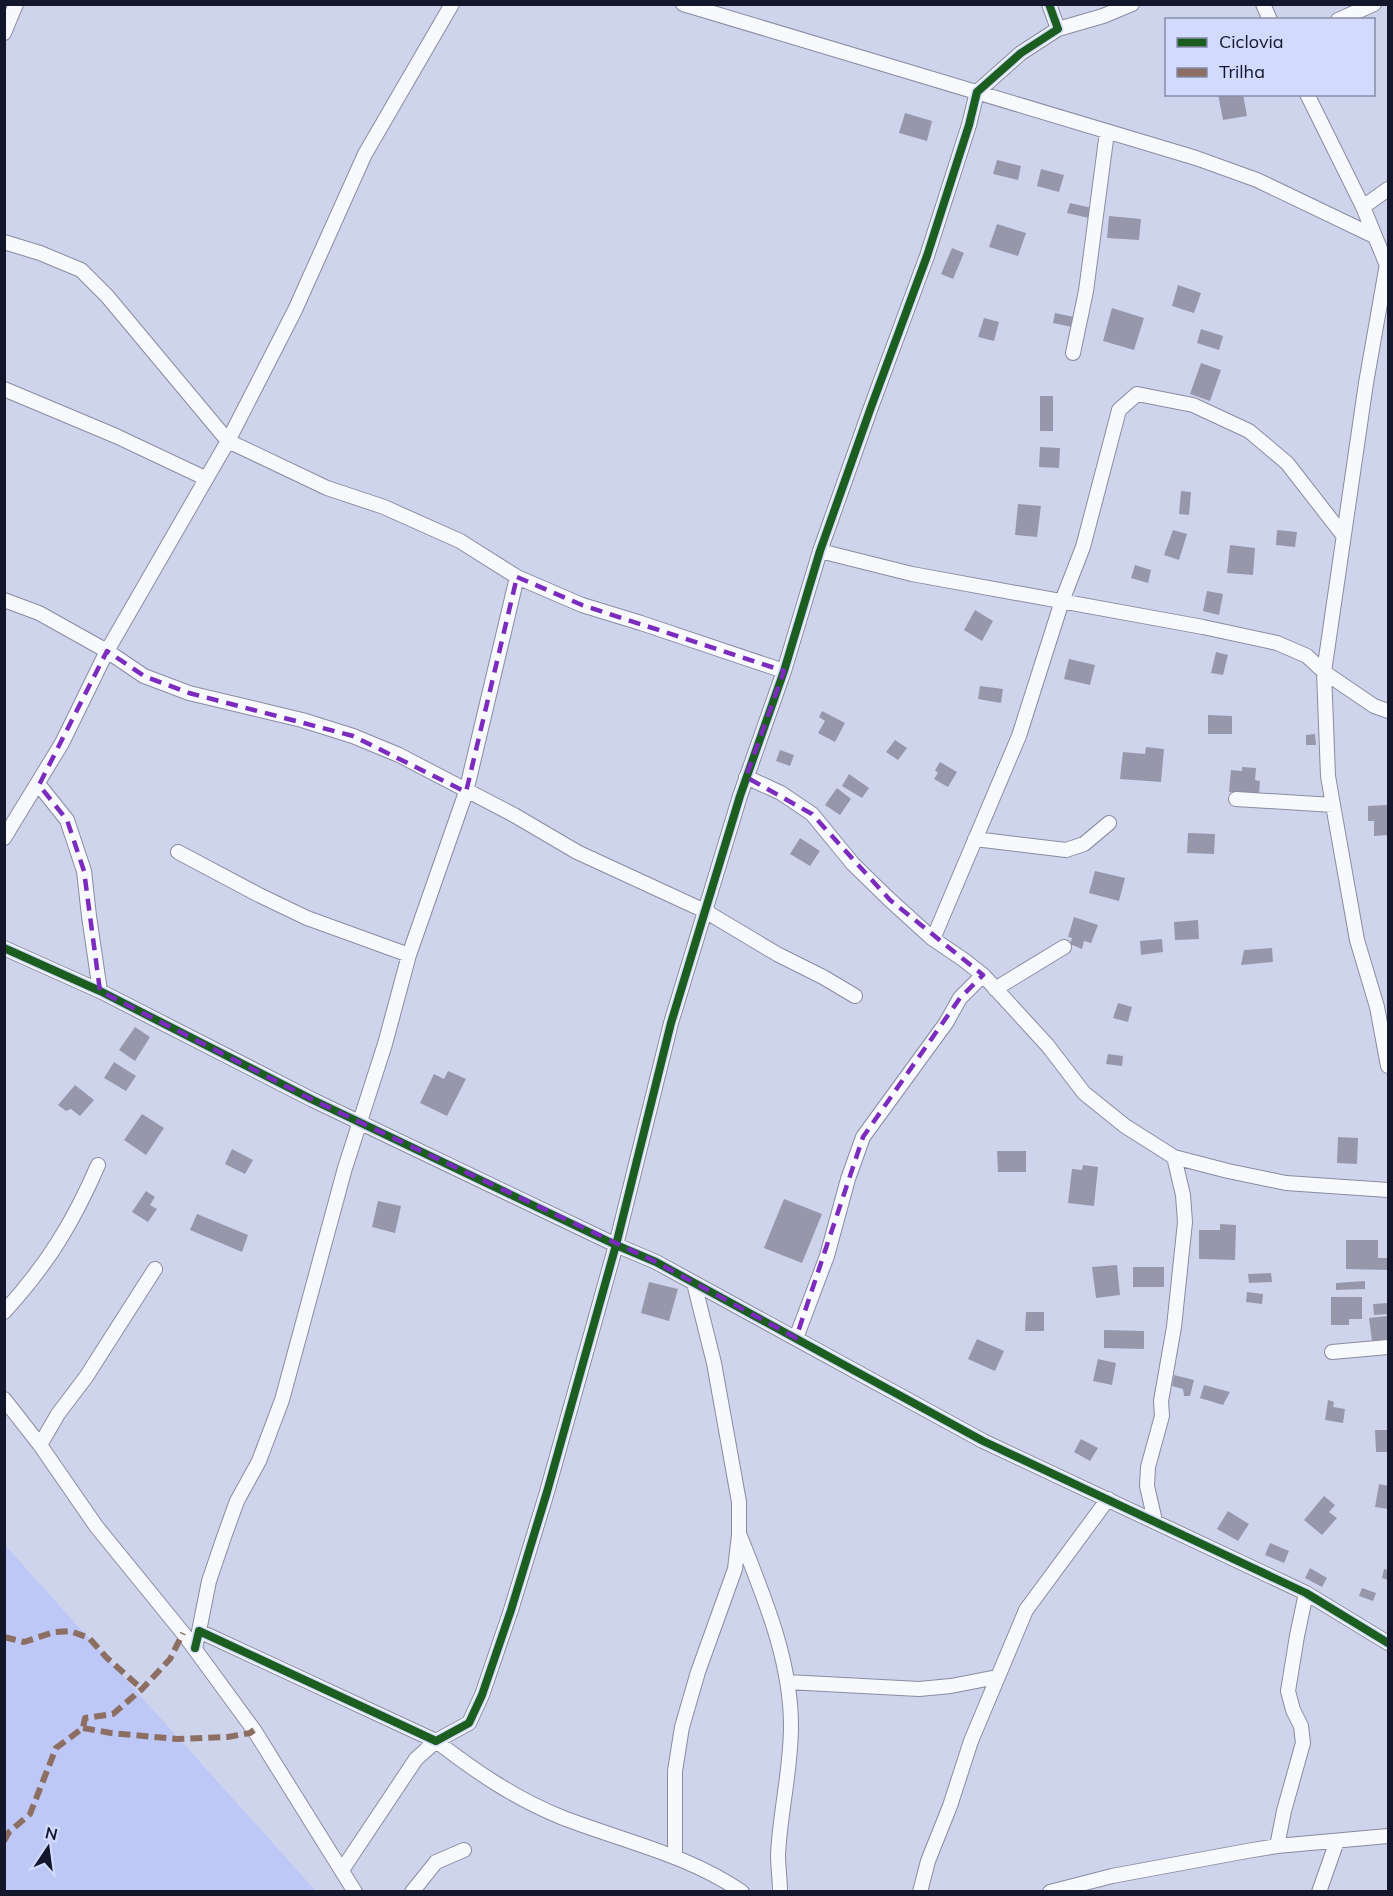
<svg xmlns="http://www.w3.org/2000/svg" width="1393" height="1896" viewBox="0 0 1393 1896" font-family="Mulish,sans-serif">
	<rect width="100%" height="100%" fill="#cfd4ed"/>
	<path fill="#bec8f6" d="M4,1545H5L316,1891H5Z"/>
	<path fill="#9797ac" d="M1218,94H1243L1247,116L1223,120Z
		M905,113L932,121L927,141L899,133Z
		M997,160L1021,166L1018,180L993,174Z
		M1041,169L1064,175L1059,192L1037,186Z
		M1070,203L1092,208L1089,218L1067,213Z
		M1109,216L1141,219L1139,240L1107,238Z
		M997,224L1026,233L1018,256L989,247Z
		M952,248L964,253L953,279L941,274Z
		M1178,285L1201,293L1194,313L1172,306Z
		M1112,308L1144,318L1134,350L1103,341Z
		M1055,313L1074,317L1072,327L1053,323Z
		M984,318L999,322L994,341L978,337Z
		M1201,329L1223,336L1219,350L1197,343Z
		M1201,363L1221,370L1210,401L1190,394Z
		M1040,396H1053V431H1040Z
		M1040,447L1060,448L1059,468L1039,467Z
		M1181,491L1191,492L1189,515L1179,514Z
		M1018,504L1041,506L1037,537L1015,535Z
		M1173,530L1187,534L1179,560L1164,555Z
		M1277,530L1297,532L1295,547L1276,545Z
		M1230,545L1255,548L1253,575L1227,573Z
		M1135,565L1151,570L1148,583L1131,578Z
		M1207,591L1223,594L1219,615L1203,611Z
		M975,610L993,621L982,641L964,630Z
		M1216,652L1228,655L1223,675L1211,673Z
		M1069,659L1095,665L1090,685L1064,679Z
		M980,686L1003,689L1001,703L978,699Z
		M822,711L845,723L835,742L818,733L825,721L819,717Z
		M1208,715L1232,716V734H1208Z
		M1315,734L1316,745H1306V735Z
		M895,740L907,748L898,760L886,752Z
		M1146,747L1164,749L1161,782L1120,779L1123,752L1145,754Z
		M780,750L794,755L790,766L776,761Z
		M940,762L957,772L948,787L934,779L938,773L935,770Z
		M1242,767L1256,768L1255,780L1260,781L1259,795L1229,792L1231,770L1242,771Z
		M849,774L869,788L862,798L842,786Z
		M837,788L851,799L840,815L825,805Z
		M1388,805V835L1374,836V821H1368V806Z
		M1188,833L1215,834L1214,854L1187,853Z
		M800,838L820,851L810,866L790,854Z
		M1095,871L1125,878L1119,901L1089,893Z
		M1074,917L1098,925L1091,943L1084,941L1082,949L1070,944L1072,938L1068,937Z
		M1198,920L1199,939L1175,940L1174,922Z
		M1162,939L1163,952L1141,955L1140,941Z
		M1272,948L1273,962L1241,965L1244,950Z
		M1118,1003L1132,1007L1128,1022L1113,1018Z
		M135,1027L150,1037L135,1061L119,1050Z
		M1108,1054L1123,1056L1122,1066L1106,1064Z
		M114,1062L136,1076L126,1091L104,1078Z
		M448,1071L466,1079L447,1116L420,1103L434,1074L444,1079Z
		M75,1085L94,1100L80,1116L71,1109L66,1111L58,1105Z
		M142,1114L164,1128L146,1155L124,1140Z
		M1338,1137L1358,1138L1357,1164L1337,1163Z
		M232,1149L253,1160L245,1174L225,1164Z
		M997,1151H1026V1172H998Z
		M1083,1165L1098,1167L1094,1206L1068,1203L1072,1169L1082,1170Z
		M146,1191L155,1197L150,1205L157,1209L148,1222L132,1212Z
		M784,1199L822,1214L802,1263L764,1248Z
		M378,1201L401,1206L395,1233L372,1227Z
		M197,1214L248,1235L242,1252L190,1230Z
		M1220,1224L1236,1225L1235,1260L1199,1259V1230H1220Z
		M1346,1240H1378V1258H1388V1270L1346,1269Z
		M1117,1265L1120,1295L1096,1298L1092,1267Z
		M1133,1267H1164V1287H1133Z
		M1271,1273L1272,1282L1249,1283L1248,1274Z
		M1365,1281V1289L1336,1290V1283Z
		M649,1282L678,1289L669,1321L641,1313Z
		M1247,1292L1263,1294L1262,1304L1246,1302Z
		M1331,1297H1362V1319H1349V1325H1331Z
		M1388,1303V1314L1374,1315L1373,1304Z
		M1026,1312H1044V1331H1025Z
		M1387,1316L1388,1339L1372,1341L1369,1318Z
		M1104,1330L1144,1331V1349L1104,1348Z
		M977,1339L1004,1351L995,1371L968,1359Z
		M1098,1359L1116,1363L1112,1385L1093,1381Z
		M1174,1375L1194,1380L1190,1396H1184L1183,1389L1172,1386Z
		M1204,1385L1230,1392L1223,1405L1200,1398Z
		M1328,1400L1334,1402L1333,1407L1345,1409L1343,1423L1325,1420Z
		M1375,1430H1388V1452H1376Z
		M1081,1439L1098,1448L1090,1461L1074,1452Z
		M1379,1484L1388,1486V1509L1375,1507Z
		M1324,1496L1335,1505L1329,1512L1337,1518L1322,1535L1304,1520Z
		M1228,1511L1249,1524L1238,1541L1217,1529Z
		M1270,1543L1289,1551L1284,1563L1265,1555Z
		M1310,1568L1327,1578L1322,1587L1305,1578Z
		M1384,1569L1388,1570V1580L1382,1578Z
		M1362,1588L1376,1593L1373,1601L1359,1596Z"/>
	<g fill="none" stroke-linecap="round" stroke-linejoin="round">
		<defs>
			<path id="street" d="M683,4L1196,158L1257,180L1374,236
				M1263,4L1270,20
				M1338,20L1374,4
				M1058,29L1103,16L1132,4
				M4,33L16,4
				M1307,94L1363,207L1388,268
				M1363,207L1388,189
				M4,242L40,253L81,270L107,296L228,441L327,488L384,507L460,541L517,577L582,605L641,623L784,671
				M1387,264L1366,383L1324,672L1328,776L1333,805L1357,940L1377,1007L1388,1066
				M1073,353L1086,291L1107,132
				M4,389L116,436L205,478
				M820,551L912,574L1203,627L1277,643L1307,656L1324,672L1374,706L1388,711
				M4,600L39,613L107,651L144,676L189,693L302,720L353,736L399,755L514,815L577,852L705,911L777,954L823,977L855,996
				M746,777L781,793L812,814L853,864L890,900L933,939L964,960L983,975L1048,1046L1084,1093L1125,1126L1174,1157L1228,1171L1286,1183L1388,1190
				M39,785L67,820L84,871L89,916L100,991
				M1236,799L1333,805
				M4,838L62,743L107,651L228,441L295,310L365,154L452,4
				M975,839L1066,850L1084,844L1109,823
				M178,852L259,895L307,918L409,955
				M933,939L1019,736L1062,601L1083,547L1119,410L1137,394L1193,405L1249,431L1287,463L1343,535
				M4,948L100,991L313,1100L616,1245L656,1262L983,1441L1306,1593L1388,1643
				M995,989L1064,947
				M4,1312C47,1265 73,1223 98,1165
				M796,1338L827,1256L848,1179L863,1137L946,1023L960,998L983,975
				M1332,1352L1388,1347
				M4,1399L40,1445L96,1526L183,1633L254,1730L355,1892
				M40,1445L58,1414L86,1377L155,1269
				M1155,1521L1147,1486L1148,1467L1162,1416L1161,1401L1174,1327L1185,1222L1183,1195L1174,1157
				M740,1536C764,1597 791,1660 791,1726C791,1770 780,1812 778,1855C778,1867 780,1879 780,1892
				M199,1631L209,1581L224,1537L237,1501L259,1461L282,1400L345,1168L385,1044L409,955L466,792L517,577
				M195,1648L199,1631L436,1741L469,1723L482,1695L511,1610L547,1492L616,1245L671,1023L740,796L784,671L820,551L870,410L927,256L969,125L977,92L1021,53L1058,29L1049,4
				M787,1682L919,1689L951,1686L997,1677
				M1277,1846L1284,1811L1303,1743L1301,1726L1293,1710L1288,1691L1297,1636L1306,1593
				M675,1856V1771L682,1727L698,1672L735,1569L739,1535V1502L714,1363L694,1283
				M342,1870L416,1759L436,1741C475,1771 514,1798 561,1817C622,1841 687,1854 742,1892
				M412,1892L436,1862L464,1850
				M920,1892L928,1861L950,1806L971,1741L1026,1610L1108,1499
				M1050,1892L1112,1876L1247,1851L1277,1846L1388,1836
				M1319,1892L1337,1841"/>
		</defs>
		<use href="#street" stroke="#898ca1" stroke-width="16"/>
		<use href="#street" stroke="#f8f9fc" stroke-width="14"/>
		<path stroke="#8d6e63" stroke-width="6" stroke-dasharray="12 6" stroke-linecap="butt" d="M4,1637L24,1642L54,1632L70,1631L89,1638L107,1658L142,1689
			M83,1728L111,1733L177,1739L228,1737L250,1733L254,1730
			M4,1841L9,1832L30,1814L56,1748L83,1728L85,1718L113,1714L142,1689L170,1659L183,1633"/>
		<defs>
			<path id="cycleway" d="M4,948L100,991L313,1100L616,1245L656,1262L983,1441L1306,1593L1388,1643
				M195,1648L199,1631L436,1741L469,1723L482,1695L511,1610L547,1492L616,1245L671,1023L740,796L784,671L820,551L870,410L927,256L969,125L977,92L1021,53L1058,29L1049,4"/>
		</defs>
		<use href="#cycleway" stroke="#d2dafd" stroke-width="11"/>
		<use href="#cycleway" stroke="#1b5e20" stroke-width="8"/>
	</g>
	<path fill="none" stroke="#7b2cbf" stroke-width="4.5" stroke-dasharray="12 8" stroke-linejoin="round" d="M517,577L582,605L784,671L746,777L812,814L890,900L983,975L960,998L863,1137L796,1338L656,1262L313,1100L100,991L84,871L67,820L39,785L107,651L144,676L189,693L353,736L466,792Z"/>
	<rect width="1393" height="1896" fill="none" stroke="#13172b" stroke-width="12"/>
	<rect x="1165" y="18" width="210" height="78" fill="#d2dafd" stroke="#868ca9" stroke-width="1.5"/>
	<rect x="1177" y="38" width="30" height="9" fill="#1b5e20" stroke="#868ca9" stroke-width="1.5"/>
	<text x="1219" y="48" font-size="18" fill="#13172b">Ciclovia</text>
	<rect x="1177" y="68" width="30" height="9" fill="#8d6e63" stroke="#868ca9" stroke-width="1.5"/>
	<text x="1219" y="78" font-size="18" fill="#13172b">Trilha</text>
	<g transform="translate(48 1848) rotate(13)" stroke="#d2dafd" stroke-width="4.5" paint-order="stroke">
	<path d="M0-4.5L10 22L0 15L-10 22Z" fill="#13172b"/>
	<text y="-9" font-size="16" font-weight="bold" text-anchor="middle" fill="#13172b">N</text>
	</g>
</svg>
